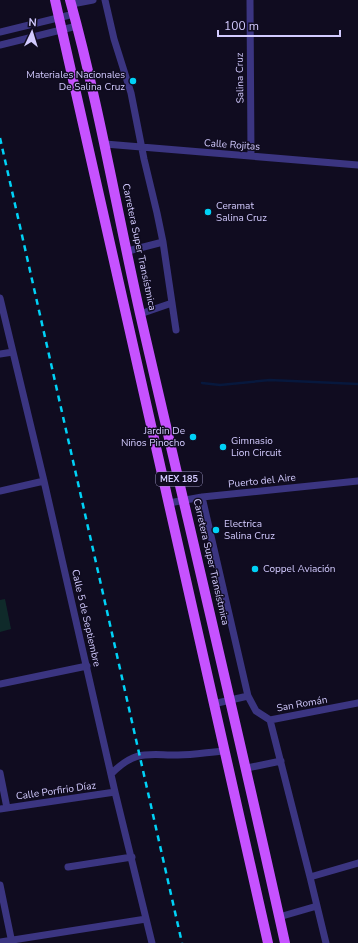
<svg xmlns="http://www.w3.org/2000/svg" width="358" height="943" viewBox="0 0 358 943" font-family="'Nunito Sans',sans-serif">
	<rect width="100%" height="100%" fill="#100c20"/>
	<path fill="#0f2a2a" d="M5,599L11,629L0,632V600Z"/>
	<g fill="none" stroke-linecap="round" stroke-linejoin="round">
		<path stroke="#07183d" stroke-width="2.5" d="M202,383L220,385L270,380L358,384"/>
		<path stroke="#3b3581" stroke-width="7" d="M105,0L114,39L131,93L144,159L157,213L163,242L176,330
			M250,0L251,156
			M72,4L93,0
			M0,32L74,14
			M0,45L77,26
			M105,144L358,165
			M128,251L163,242
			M0,298L44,481L115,792L152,943
			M140,314L172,303
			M0,354L13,352
			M0,491L44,481
			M202,497L248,696
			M169,503L202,497L358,481
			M0,684L87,666
			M213,704L248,696L256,711L270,720L358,703
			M270,720L310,877L326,943
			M247,768L281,761
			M0,773L7,808
			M111,774C136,749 147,755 178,755C194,755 209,752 224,751
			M0,809L115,792
			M68,867L132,857
			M310,877L358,863
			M0,885L12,943
			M279,917L317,906
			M0,942L146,919"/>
		<path stroke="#c652ff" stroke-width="10" d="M55,0L268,943
			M70,0C99,105 117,212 141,318C189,526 239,734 285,943"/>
		<path stroke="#00d2f6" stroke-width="2.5" stroke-dasharray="6 5" stroke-linecap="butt" d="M0,138L182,943"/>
	</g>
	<g fill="#00d2f6" stroke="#100c20" stroke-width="1.5">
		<circle cx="133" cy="81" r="4"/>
		<circle cx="208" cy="212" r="4"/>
		<circle cx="193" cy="437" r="4"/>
		<circle cx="223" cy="447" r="4"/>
		<circle cx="216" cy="530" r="4"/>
		<circle cx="255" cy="569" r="4"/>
	</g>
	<g text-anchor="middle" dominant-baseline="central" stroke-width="3" stroke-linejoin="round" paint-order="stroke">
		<rect fill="#100c20" stroke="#9892bc" stroke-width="1" x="156" y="472" width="46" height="14" rx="3"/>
		<g font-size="9" font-weight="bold" fill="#d3cbff">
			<text x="179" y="479">MEX 185</text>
		</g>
		<g font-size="10" fill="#d3cbff" stroke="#100c20" text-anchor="start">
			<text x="125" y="75" text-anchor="end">Materiales Nacionales<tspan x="125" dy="12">De Salina Cruz</tspan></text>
			<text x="216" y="206">Ceramat<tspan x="216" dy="12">Salina Cruz</tspan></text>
			<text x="185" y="431" text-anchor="end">Jardin De<tspan x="185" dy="12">Niños Pinocho</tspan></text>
			<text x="231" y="441">Gimnasio<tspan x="231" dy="12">Lion Circuit</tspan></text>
			<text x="224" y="524">Electrica<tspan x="224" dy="12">Salina Cruz</tspan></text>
			<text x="263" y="569">Coppel Aviación</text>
		</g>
		<g font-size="10" fill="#d3cbff" stroke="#100c20">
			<text transform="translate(240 78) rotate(-91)">Salina Cruz</text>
			<text transform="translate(232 145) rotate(4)">Calle Rojitas</text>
			<text transform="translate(139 247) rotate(78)">Carretera Super Transístmica</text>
			<text transform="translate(262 481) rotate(-6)">Puerto del Aire</text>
			<text transform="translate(211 562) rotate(77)">Carretera Super Transístmica</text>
			<text transform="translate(86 618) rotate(77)">Calle 5 de Septiembre</text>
			<text transform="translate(302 704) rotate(-10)">San Román</text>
			<text transform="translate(56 791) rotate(-8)">Calle Porfirio Díaz</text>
		</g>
	</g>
	<g transform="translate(32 32) rotate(4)" stroke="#100c20" stroke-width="3" paint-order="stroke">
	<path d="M0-3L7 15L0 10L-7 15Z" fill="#d3cbff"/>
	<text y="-6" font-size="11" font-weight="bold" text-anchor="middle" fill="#d3cbff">N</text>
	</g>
	<path d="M218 30v6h122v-6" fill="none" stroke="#d3cbff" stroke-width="2"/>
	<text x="224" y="30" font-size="12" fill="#d3cbff" stroke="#100c20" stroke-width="3" paint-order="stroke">100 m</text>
</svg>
